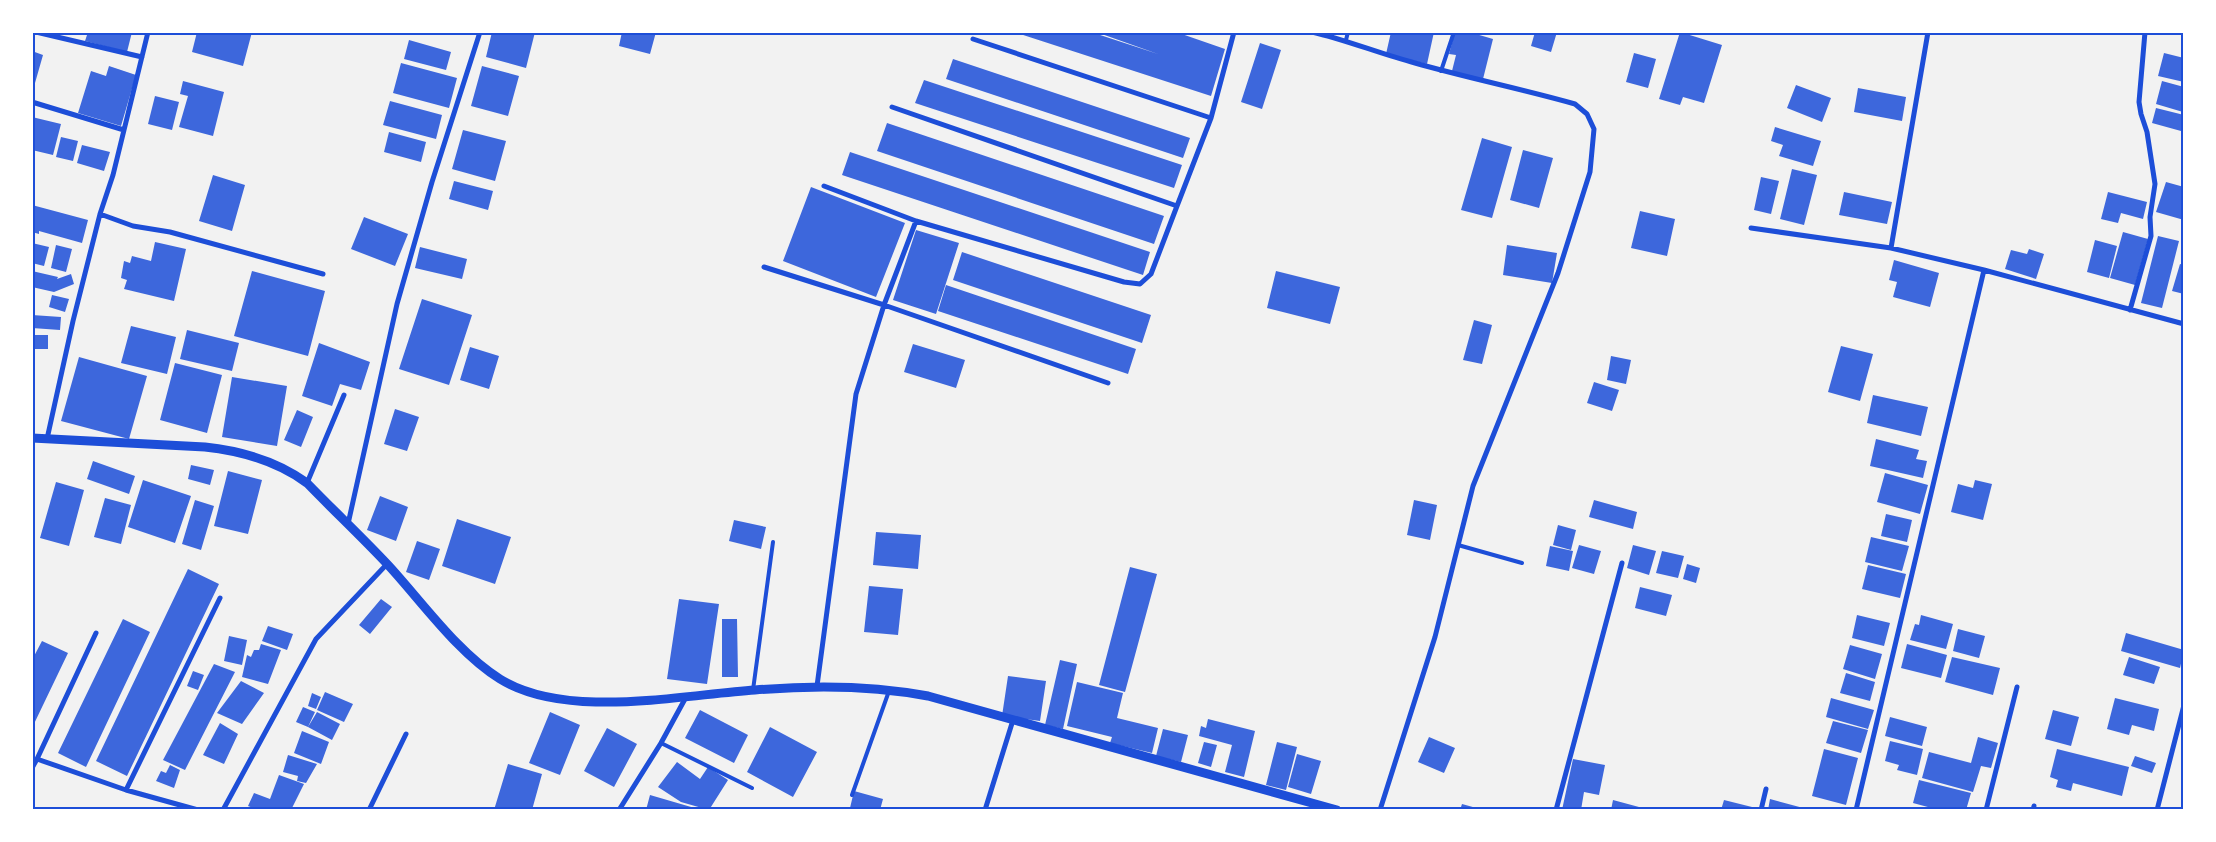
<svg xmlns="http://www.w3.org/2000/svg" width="2216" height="842" viewBox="0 0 2216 842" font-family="'Playfair Display',serif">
	<rect width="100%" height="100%" fill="#f2f2f2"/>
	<path fill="#3d67dc" d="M88,32H132L127,52L85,41Z
		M197,32H252L243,66L192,52Z
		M492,32H535L526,68L486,57Z
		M622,32H656L650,54L619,46Z
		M1091,32L1158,54L1096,32H1176L1225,49L1211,96L1017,33Z
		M1391,32H1434L1427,64L1386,54Z
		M1455,32H1469L1493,39L1483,79L1452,71L1456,55L1449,54Z
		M1535,32H1557L1551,52L1531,46Z
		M1680,32L1722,45L1704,103L1683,97L1680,105L1659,99Z
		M409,40L451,52L446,70L404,59Z
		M1260,43L1281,50L1262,109L1241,102Z
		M32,51L43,55L33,90H32Z
		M1634,53L1656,59L1648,88L1626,82Z
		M2164,53L2184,58V82L2158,76Z
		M953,59L1190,138L1183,158L946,79Z
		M401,63L457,78L449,108L393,93Z
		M109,66L136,75L121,126L78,113L91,71L106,76Z
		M482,66L519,76L508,116L471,106Z
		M924,80L1182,165L1174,188L915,103Z
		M183,81L224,92L213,136L179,127L188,96L180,94Z
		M2162,81L2184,87L2183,112L2156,104Z
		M1796,85L1831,98L1822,122L1787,108Z
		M1858,88L1906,97L1902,121L1854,112Z
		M155,96L179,102L172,130L148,124Z
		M390,101L442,115L436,139L383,125Z
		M2156,108L2184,115L2181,131L2152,123Z
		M32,117L61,124L53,155L32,150Z
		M887,123L1164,216L1154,244L877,151Z
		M1775,127L1821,141L1813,166L1779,156L1783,145L1771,141Z
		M463,130L506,141L495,181L452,169Z
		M389,132L426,142L421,162L384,152Z
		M61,137L78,141L73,161L56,157Z
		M1482,138L1512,147L1492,218L1461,210Z
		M82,145L110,152L104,171L77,163Z
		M1523,150L1553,158L1539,208L1510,200Z
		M850,152L1150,252L1143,275L842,175Z
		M1792,169L1817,175L1804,225L1780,219Z
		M213,175L245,185L232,231L199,221Z
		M1761,177L1779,181L1771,214L1754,210Z
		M454,181L493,191L488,210L449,199Z
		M2166,182L2184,187V220L2156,212Z
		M811,187L905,223L876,297L783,261Z
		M1844,192L1892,202L1887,224L1839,215Z
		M2108,192L2147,202L2143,219L2121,213L2118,223L2101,219Z
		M32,205L88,220L82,243L39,231V234L32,232Z
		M1640,211L1675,219L1667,256L1631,248Z
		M364,217L408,234L395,266L351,249Z
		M916,230L959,243L936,314L893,300Z
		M2123,232L2148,239L2135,285L2110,278Z
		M2158,236L2179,241L2162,308L2141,303Z
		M2095,240L2117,246L2109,278L2087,272Z
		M155,242L186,249L174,301L124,289L127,280L121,278L124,261L130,263L132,256L151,261Z
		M32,243L49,247L44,266L32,263Z
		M56,245L72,249L66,272L51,268Z
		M1507,245L1557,253L1552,283L1503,275Z
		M420,247L467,259L462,279L415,268Z
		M2029,249L2044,254L2036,279L2005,269L2011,250L2027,254Z
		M962,252L1151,315L1142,343L953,280Z
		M1894,260L1939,273L1930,307L1893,297L1897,282L1889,280Z
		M2180,264L2184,265V294L2172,291Z
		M32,271L58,277L57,279L71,274L74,284L54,292L32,287Z
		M252,271L325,291L308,356L234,336Z
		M1276,271L1340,287L1330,324L1267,308Z
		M946,285L1136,349L1128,374L938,311Z
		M52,295L69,299L65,312L49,307Z
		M422,299L472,315L449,385L399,369Z
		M32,315L61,317L60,330L32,328Z
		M1474,320L1492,325L1482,364L1463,360Z
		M131,326L176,337L167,374L121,363Z
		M187,330L239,343L232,371L180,359Z
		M32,335H48V349H32Z
		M319,343L370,362L361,390L340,384L332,406L302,396Z
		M913,344L965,360L956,388L904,372Z
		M1841,346L1873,354L1860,401L1828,392Z
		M470,347L499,356L489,389L460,380Z
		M1611,356L1631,360L1626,384L1607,380Z
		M79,357L147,376L129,439L61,421Z
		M175,363L222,375L207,433L160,420Z
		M232,377L287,386L277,446L222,437Z
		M1594,382L1619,390L1612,411L1587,403Z
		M1873,395L1928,407L1921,436L1867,423Z
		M395,409L419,417L407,451L384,444Z
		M297,410L313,417L301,447L284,440Z
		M1876,439L1919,450L1916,459L1927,461L1923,478L1870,466Z
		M93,461L135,476L129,494L87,479Z
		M191,465L214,470L210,485L188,479Z
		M228,471L262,480L248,534L214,526Z
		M1885,473L1928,485L1920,514L1877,502Z
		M143,480L191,496L175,543L128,527Z
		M1975,480L1992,484L1983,520L1951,512L1958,484L1973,488Z
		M56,482L84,490L69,546L40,538Z
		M380,496L408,507L396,541L367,530Z
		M105,498L131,505L121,544L94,537Z
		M195,500L214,506L201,550L182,544Z
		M1414,500L1437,505L1430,540L1407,535Z
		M1594,500L1637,512L1633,529L1589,517Z
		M1886,514L1912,520L1907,542L1881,536Z
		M457,519L511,537L495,584L442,566Z
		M734,520L766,527L761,549L729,541Z
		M1558,525L1576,530L1571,550L1553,545Z
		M876,532L921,535L918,569L873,565Z
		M1871,537L1909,546L1902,571L1865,562Z
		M417,541L440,549L429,580L406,572Z
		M1579,545L1601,551L1594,574L1572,568Z
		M1633,545L1656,551L1649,575L1627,568Z
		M1550,546L1573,551L1569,571L1546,566Z
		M1662,551L1684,556L1678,578L1656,573Z
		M1687,564L1700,568L1696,583L1683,579Z
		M1868,565L1906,574L1900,598L1862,589Z
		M1130,567L1157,574L1125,692L1099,685Z
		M188,569L219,584L127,776L96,761Z
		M869,586L903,589L898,635L864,632Z
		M1640,587L1672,595L1666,616L1635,608Z
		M381,599L392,607L370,634L359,625Z
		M679,599L719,604L707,684L667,679Z
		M1857,615L1890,623L1884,646L1852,638Z
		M1921,615L1953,624L1946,649L1910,640L1915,624L1919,625Z
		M123,619L150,632L86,767L58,753Z
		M722,619H737L738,677H722Z
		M268,626L293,634L287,650L262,641Z
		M1958,629L1985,636L1979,658L1953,651Z
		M2126,633L2184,650L2180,668L2121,651Z
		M229,636L247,640L242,665L224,661Z
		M42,641L68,653L32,728V660Z
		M261,644L281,650L268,684L242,677L247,655L251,657L254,650H259Z
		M1907,644L1947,655L1941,678L1901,668Z
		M1850,645L1882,654L1875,679L1843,669Z
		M1952,657L2000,668L1993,695L1945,682Z
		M2129,657L2160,667L2154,684L2123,675Z
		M1060,660L1077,664L1063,729L1045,725Z
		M214,664L235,672L185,770L163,760Z
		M193,671L204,675L198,690L187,686Z
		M1846,673L1875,682L1870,701L1840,693Z
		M1008,676L1046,681L1040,721L1002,716Z
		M241,681L264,693L242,724L217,713Z
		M1077,682L1123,693L1117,718L1158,728L1152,753L1110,743L1112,737L1067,726Z
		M325,692L353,704L344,722L317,710Z
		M312,693L321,697L316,709L308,706Z
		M1831,698L1874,710L1868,729L1826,717Z
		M2115,698L2159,709L2154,731L2132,725L2129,735L2107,729Z
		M303,707L315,712L308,727L296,722Z
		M700,710L748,735L734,763L685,738Z
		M2053,710L2079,717L2071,746L2045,739Z
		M317,712L340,724L332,740L308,727Z
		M550,712L580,725L560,775L529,763Z
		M1890,717L1927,727L1922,746L1885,736Z
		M1208,719L1255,731L1244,777L1225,772L1232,745L1199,736L1201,726L1206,728Z
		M1833,721L1868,730L1861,753L1826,743Z
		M220,723L238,734L224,764L203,755Z
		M770,727L817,752L793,797L747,772Z
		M607,728L637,744L614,787L584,771Z
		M1163,729L1188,735L1181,762L1156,756Z
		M302,731L329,742L321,764L294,753Z
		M1429,737L1455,748L1444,773L1418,762Z
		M1978,737L1998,743L1991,768L1981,766L1973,792L1922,778L1929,752L1971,763Z
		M1890,741L1923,749L1917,775L1897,770L1899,765L1885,761Z
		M1204,742L1217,745L1211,767L1198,763Z
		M1277,742L1297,747L1286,790L1266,785Z
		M1824,749L1858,758L1846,805L1812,796Z
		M2057,749L2129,767L2122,796L2073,783L2071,791L2056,787L2058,780L2050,777Z
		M1297,754L1321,761L1311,794L1288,787Z
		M288,755L317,764L306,783L297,781L298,776L283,772Z
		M2135,756L2156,763L2152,773L2131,766Z
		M1573,759L1605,765L1599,795L1584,792L1581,810H1562Z
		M677,762L700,779L708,767L728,780L709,810L681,802L658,787Z
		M508,764L542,774L532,810H494Z
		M170,765L180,770L174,788L156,781L161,771L166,773Z
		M279,775L304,784L291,810H258L248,806L254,793L270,799Z
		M1919,780L1971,793L1966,810H1939L1913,803Z
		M854,791L883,799L880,810L850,808Z
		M650,795L698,809V810H646Z
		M1770,799L1807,809V810H1768Z
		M1613,800L1639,807L1638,810H1611Z
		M1724,800L1756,808L1755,810H1721Z
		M1462,804L1480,809V810H1460Z"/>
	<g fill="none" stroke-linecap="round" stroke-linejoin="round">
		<path stroke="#1d4ed8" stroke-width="4" d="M1346,40L1348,32
			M1441,71L1454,32
			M1458,545L1522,563
			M753,690L773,542
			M661,743L752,788
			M852,795L889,691"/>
		<path stroke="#1d4ed8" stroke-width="5" d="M36,32L142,57
			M1312,32C1347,40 1380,54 1415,63C1468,78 1522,89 1575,104L1587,114L1594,129L1590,172L1558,273L1473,486L1435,637L1380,810
			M973,39L1211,118L1177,206
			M32,102L124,130
			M1211,118L1234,32
			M824,186L916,221L1124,282L1140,284L1151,274L1177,206L892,107
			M100,214L133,226L170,232L323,274
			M1751,228L1891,248L1984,270
			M1891,248L1928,32
			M764,267L884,305L1108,383
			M2130,310L2151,236L2150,217L2155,184L2147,132L2141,114L2139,102L2145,32
			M47,439L73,321L100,214L113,175L148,32
			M307,483L344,395
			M348,524L397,304L432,182L480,32
			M96,633L37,759L126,790L198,810
			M817,686L856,394L884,305L916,221
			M32,768L37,759
			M126,790L220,598
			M223,810L316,639L387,564
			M369,810L406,734
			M619,810L661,743L685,699
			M985,810L1013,720
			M1556,810L1622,563
			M1761,810L1766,789
			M1856,810L1984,270L2184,324
			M1986,810L2017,687
			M2033,810L2034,806
			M2157,810L2184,705"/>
		<path stroke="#1d4ed8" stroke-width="9" d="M32,438L205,447C242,451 277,461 307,483C334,511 363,538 389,566C422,602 459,654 500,679C566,720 680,695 755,690C813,685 870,685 928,696L1337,810"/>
	</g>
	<rect width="2216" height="842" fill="none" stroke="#ffffff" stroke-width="68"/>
	<rect x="34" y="34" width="2148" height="774" fill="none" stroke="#1d4ed8" stroke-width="2"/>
</svg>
